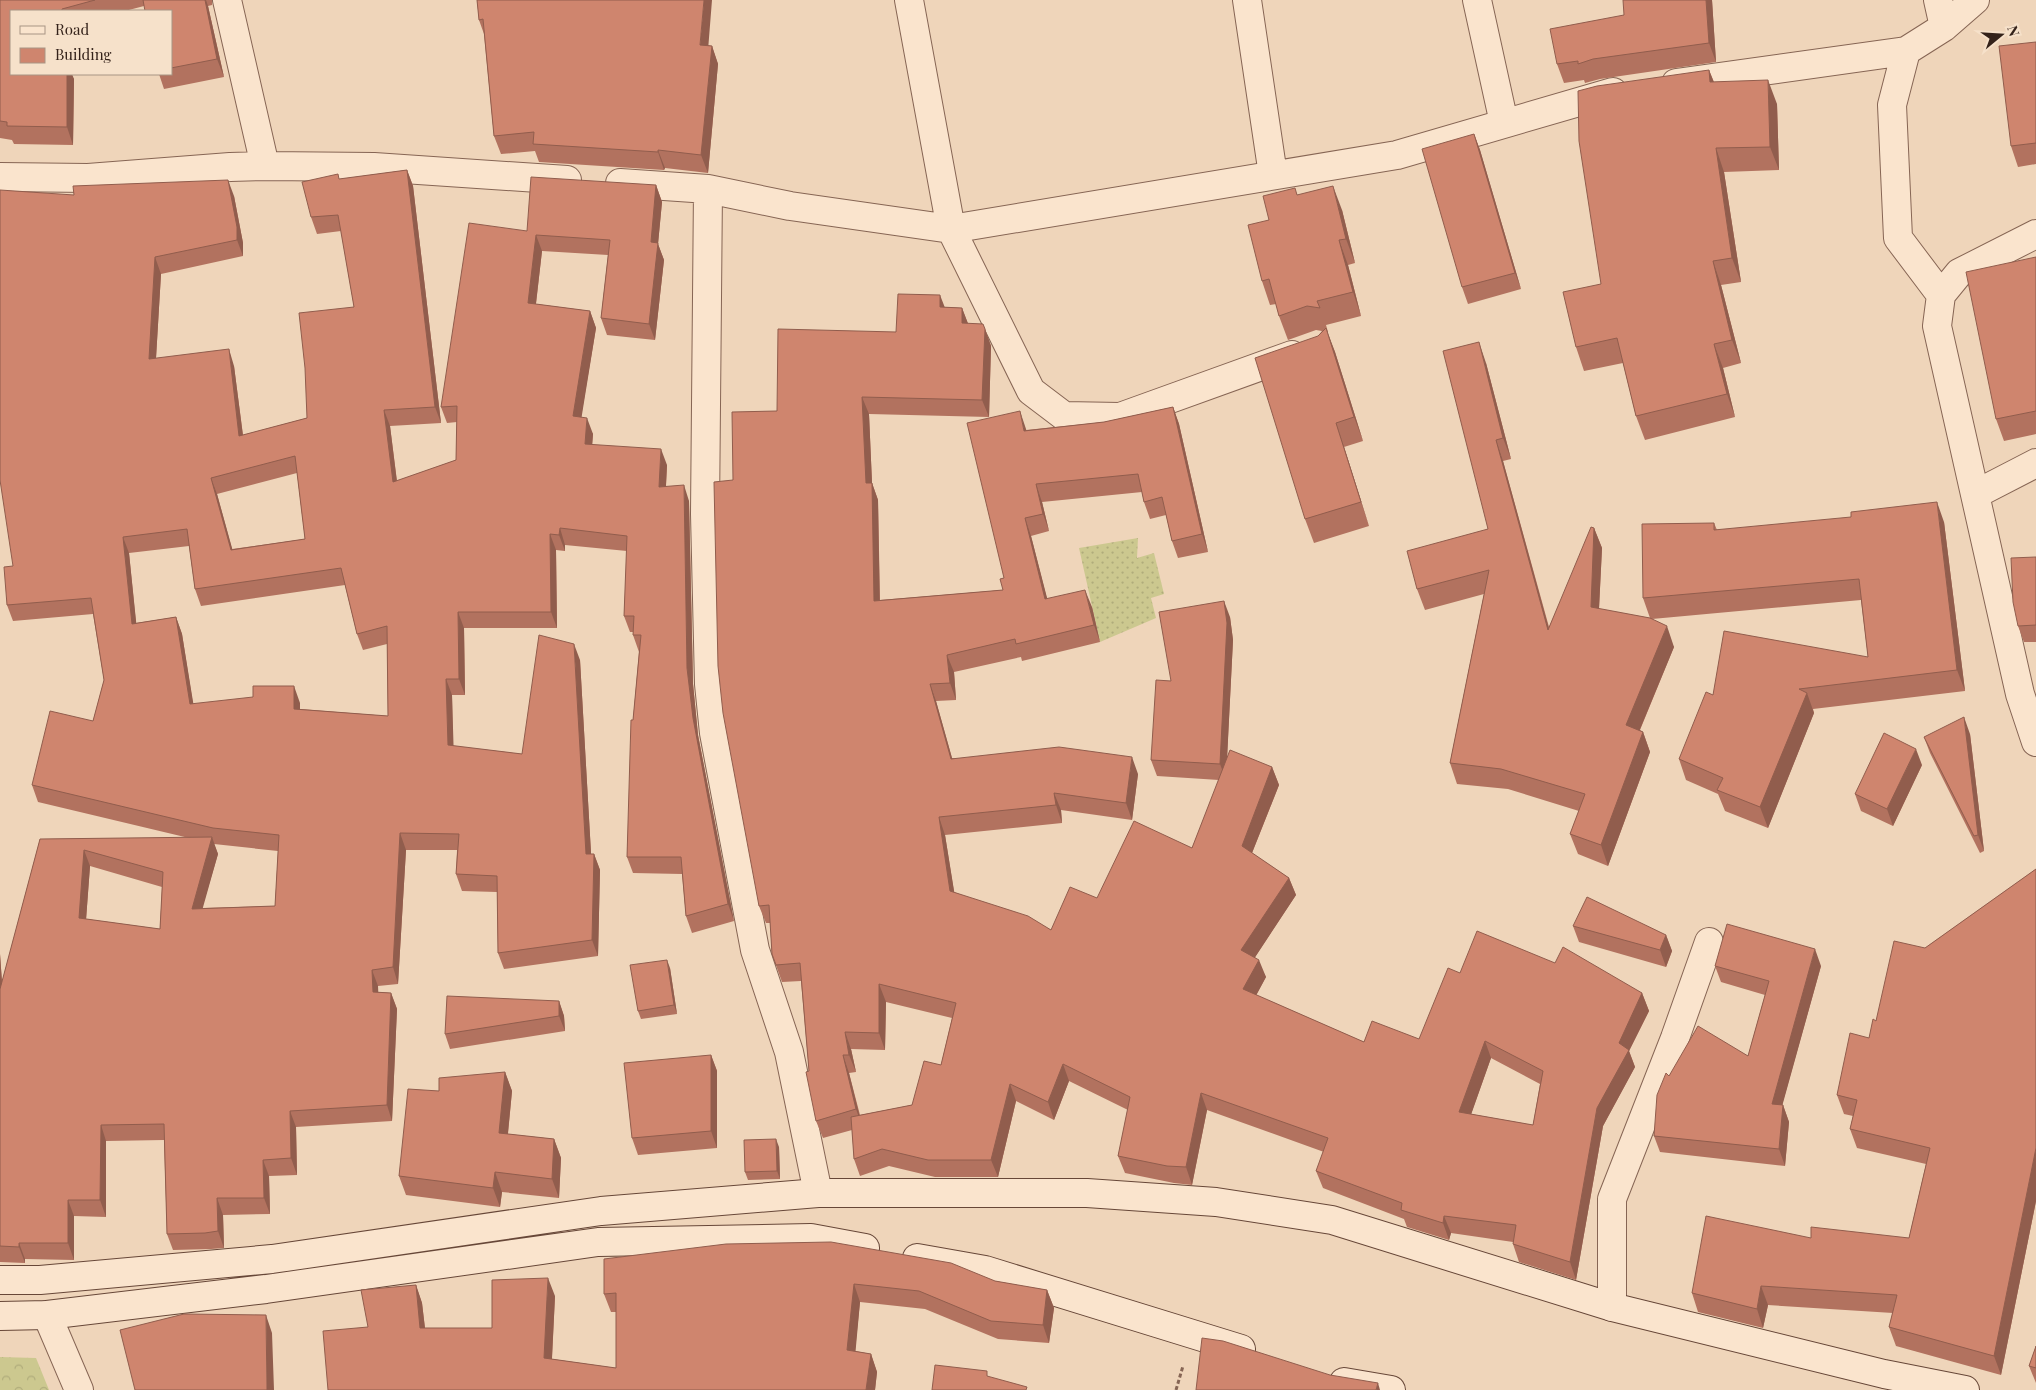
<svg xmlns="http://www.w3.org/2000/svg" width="2036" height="1390" viewBox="0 0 2036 1390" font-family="'Playfair Display',serif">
	<defs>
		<pattern id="park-crowns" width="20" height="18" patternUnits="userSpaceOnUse" patternTransform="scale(1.25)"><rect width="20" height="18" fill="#ccc88f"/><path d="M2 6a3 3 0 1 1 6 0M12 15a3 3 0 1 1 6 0" fill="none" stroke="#b0ac7b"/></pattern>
		<pattern id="garden-dots" width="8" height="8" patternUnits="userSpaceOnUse" patternTransform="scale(1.25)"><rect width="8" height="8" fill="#ccc88f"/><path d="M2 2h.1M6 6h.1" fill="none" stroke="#b0ac7b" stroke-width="1.8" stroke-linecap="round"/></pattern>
	</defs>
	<rect width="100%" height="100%" fill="#efd5ba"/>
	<path fill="url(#park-crowns)" d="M0,1357L36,1358L49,1390H0Z"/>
	<path fill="url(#garden-dots)" d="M1138,538L1137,558L1154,553L1164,594L1151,598L1156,618L1100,642L1079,548Z"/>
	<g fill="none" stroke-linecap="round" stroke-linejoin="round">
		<defs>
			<path id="street" d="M227,0L265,166
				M909,0L951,229L1031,391L1064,416L1120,417L1292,355
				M1247,0L1273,175
				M1477,0L1504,123
				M1938,0L1944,27
				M1906,51L1892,105L1898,238L1941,295
				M1676,83L1906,51L1944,27L1975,0
				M0,177L88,178L230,167L265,166L374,167L567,180
				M620,183L708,189L790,206L951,229L1397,155L1613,92
				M708,189L705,514L709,684L714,733L755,950L789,1052L818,1193
				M2036,234L1959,273L1941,295L1937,326L2020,694L2036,742
				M1976,494L2036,463
				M1612,1307V1199L1675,1038L1709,942
				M47,1315L79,1390"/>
			<path id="secondary" d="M917,1258L985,1270L1241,1349
				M0,1280H40L272,1259L601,1211L818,1193H1087L1216,1202L1332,1220L1612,1307L1884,1374L1965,1390
				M0,1316L47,1315L266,1289L598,1242L811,1238L865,1248
				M1344,1382L1391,1390"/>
		</defs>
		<use href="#street" stroke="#866554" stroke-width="30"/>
		<use href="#secondary" stroke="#674738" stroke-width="30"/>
		<path stroke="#866554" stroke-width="3" stroke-dasharray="4 2.5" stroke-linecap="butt" d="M1176,1390L1183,1366"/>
		<use href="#street" stroke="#fae4cd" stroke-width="28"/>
		<use href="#secondary" stroke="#fae4cd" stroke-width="28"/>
	</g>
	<path fill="#b2725f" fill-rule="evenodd" d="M0,0H212V5L208,6L224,77L164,89L159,74H171V11L144,6L125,11H11L74,79L73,145L14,144L12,140L0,138Z
		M477,0L712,46L718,64L708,173L665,168L664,170L539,162L535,151L501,154L494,136L484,34L479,20Z
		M1712,0L1716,62L1600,79L1585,83L1584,80L1564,83L1557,64L1624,15Z
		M2036,42V164L2018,167L2011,146Z
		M1709,70L1714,82L1777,104L1779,170L1724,172L1741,282L1721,285L1741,363L1723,368L1735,417L1645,440L1636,416L1623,363L1584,371L1576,347L1601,284Z
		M1474,134L1480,150L1521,289L1468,304L1462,287Z
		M407,170L413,186L441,423L390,426L397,481L456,460L457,422L447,423L441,407L527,231L656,185L662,202L658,244L664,260L655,340L607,335L601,318L608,255L542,251L536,304L590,311L596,328L581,417L593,434L592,445L667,465L666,486L689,501L693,684L698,735L734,921L692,933L686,916L682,874L633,873L627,857L633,720L639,652L633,635V632H630L624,616L627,551L565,545V551L556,550L557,628H464L465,695H452L453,746L522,754L580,660L591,854H594L600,870L598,956L504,969L498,953L497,892L462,891L456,874L457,850H406L398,984L378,986V992L391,993L397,1009L392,1121L296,1127L297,1175L269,1176L270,1214L223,1215L224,1248L211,1249L173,1250L167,1234L164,1140L106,1141V1217L74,1216V1260L25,1259V1263L0,1262V954L2,982L40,839L189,838L38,802L32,785L93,721L104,680L93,614L13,621L7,605L13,566L74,195L234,196L243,243V256L161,274L156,358L234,366L243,435L307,418L354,307L341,231L317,234L311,217L340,179ZM297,473L305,539L232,549L217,494ZM189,546L195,589L201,606L345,585L357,634L363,650L387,644L388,716L300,709V703L193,704L182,634L176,617L136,623L129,553ZM214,844L278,851L275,906L202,908L218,854ZM90,866L162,887L160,929L86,919Z
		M1297,195L1342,210L1355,263L1348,265L1361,316L1326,325L1328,332H1327L1335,352L1363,441L1344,447L1369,526L1314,543L1305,519L1318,336L1322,331L1316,330L1288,340L1279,316L1276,304L1270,305L1262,281L1269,220Z
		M2036,257V434L2004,441L1996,419Z
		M945,307L962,308L968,324L985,329L991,346L989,417L869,414L872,483L878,500L880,600L1003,590L1004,578L1026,430L1104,422L1173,407L1179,424L1208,552L1178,558L1172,541L1166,515L1150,519L1144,502L1142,492L1042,502L1049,531L1031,536L1047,599L1092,607L1100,642L1022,661L1021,657L954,672L956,700L936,701L952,758L1138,774L1132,820L1061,810L1062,823L945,835L954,892L1051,930L1097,898L1192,848L1219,780L1157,776L1151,760L1171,681L1230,617L1233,640L1227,757L1272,767L1279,785L1252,853L1289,878L1296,895L1255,957L1266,977L1256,995L1364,1042L1419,1039L1460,973L1555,963L1642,993L1649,1011L1629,1051L1635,1067L1603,1126L1576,1280L1519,1262L1513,1244V1242L1451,1233L1449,1240L1407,1227L1404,1219L1323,1188L1316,1171L1324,1152L1207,1110L1192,1185L1174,1183L1125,1173L1118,1156L1128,1110L1069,1081L1054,1120L1016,1101L998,1177H935L889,1166L860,1176L854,1159L852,1130L823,1138L816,1121L809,1071L801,981L782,982L772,954L770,923H766L759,906L733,480L777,411L896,332ZM886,1002L952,1018L941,1065L912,1105L860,1115L849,1073L856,1072L851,1049L885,1050ZM1491,1058L1540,1084L1533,1125L1471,1114Z
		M1486,363L1511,459L1503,461L1549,627L1594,528L1602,548L1599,609L1650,618L1643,598L1714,523L1717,530L1944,522L1965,691L1813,709L1814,713L1768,828L1725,811L1718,794L1686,780L1679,759L1713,695L1868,657L1861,600L1652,619L1674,647L1640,730L1643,732L1650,752L1608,866L1578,854L1570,834L1579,811L1508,789L1457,784L1450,763L1484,594L1425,610L1417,589L1488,529Z
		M2036,557V642H2024L2018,626Z
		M1970,734L1984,851L1980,853L1930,753L1924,737Z
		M1922,765L1893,826L1861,811L1855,794Z
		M2036,869V1201L2001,1375L1896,1346L1889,1327L1893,1313L1768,1305L1763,1328L1698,1312L1692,1293L1811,1238H1909L1926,1164L1857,1148L1850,1129L1853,1116L1844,1114L1837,1095L1869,1038L1876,1021L1925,948Z
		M1573,926L1666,935L1672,951L1666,967L1579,942Z
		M1715,966H1821L1782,1105H1783L1789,1122L1785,1166L1660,1152L1654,1136L1669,1076L1748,1056L1765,995L1721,982Z
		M670,968L677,1014L641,1019L638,1011Z
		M559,1001L564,1016L565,1031L450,1049L445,1034Z
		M711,1055L717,1071V1148L638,1155L632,1138Z
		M505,1072L512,1091L508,1134L554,1139L561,1158L559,1198L502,1192L500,1207L406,1195L399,1176L439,1091Z
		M779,1147L780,1179L748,1180L745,1172Z
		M604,1259L995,1281L1047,1290L1054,1308L1049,1343L998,1339L925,1309L860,1302L855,1351L871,1354L877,1372L875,1390H328L368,1327L416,1285L422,1303L425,1328H492L555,1296L552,1359L616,1368V1312H611L604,1294Z
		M2036,1346V1383L2029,1366Z"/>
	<path fill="#915d4d" d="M205,0H206L208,6L224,77L217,59Z
		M704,0H712L707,63L700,45Z
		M1706,0H1712L1716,62L1709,43Z
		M712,46L718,64L708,173L701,155Z
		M1709,70L1718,93L1710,82Z
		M67,74H72L74,79L73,145L67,127Z
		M1768,80L1777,104L1779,170L1770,147Z
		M1474,134L1480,150L1521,289L1515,273Z
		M1716,148L1724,172L1741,282L1732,258Z
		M658,150L665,168L664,170L658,152Z
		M407,170L413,186L441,423L435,407Z
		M228,180L234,196L243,243V256L237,240Z
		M656,185L662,202L658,244L664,260L655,340L649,324L651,242Z
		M1333,186L1342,210L1355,263L1346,239Z
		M536,235L542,251L534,320L528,303Z
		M1339,240L1348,265L1361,316L1353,292Z
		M155,257L161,274L155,375L149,359Z
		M1713,261L1721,285L1741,363L1732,340Z
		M940,295L947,313L940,307Z
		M962,308L969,326L962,323Z
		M590,311L596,328L579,433L573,416Z
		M1326,328L1335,352L1363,441L1354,417Z
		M985,329L991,346L989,417L982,400Z
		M1479,342L1486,363L1511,459L1503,438Z
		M1714,344L1723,368L1735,417L1727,394Z
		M229,349L234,366L245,452L239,436Z
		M862,397L869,414L872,483L878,500L880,618L874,601L866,483Z
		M1173,407L1179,424L1208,552L1202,534Z
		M384,410L390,426L399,499L393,482Z
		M1020,411L1026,429L1030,448L1024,431Z
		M587,418L593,434L591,461L585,444Z
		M1336,423L1344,447L1369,526L1361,502Z
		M1496,440L1503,461L1555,651L1548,630Z
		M661,449L667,465L665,503L659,487Z
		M211,478L217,494L237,566L231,550Z
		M1036,484L1042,502L1049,531L1043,514Z
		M684,485L689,501L693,684L698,735L734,921L728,904L693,718L687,668Z
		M1937,502L1944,522L1965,691L1957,670Z
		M1025,518L1031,536L1052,617L1045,599Z
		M560,528L565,545V551L559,535Z
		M1594,528L1602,548L1598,628L1591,607Z
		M550,534L556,550L557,628L551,612Z
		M123,537L129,553L138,640L132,624Z
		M1085,590L1092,607L1100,642L1094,625Z
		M1224,601L1230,617L1233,640L1226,780L1220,764Z
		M458,612L464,628L465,695L459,679Z
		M176,617L182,634L196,720L190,704Z
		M1667,626L1674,647L1633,746L1626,725Z
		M574,644L580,660L592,870L586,854Z
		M947,655L954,672L956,700L950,683Z
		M446,679L452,695L454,761L448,745Z
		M930,684L936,701L957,776L951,759Z
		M294,686L300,703V725L294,709Z
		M1807,693L1814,713L1768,828L1760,807Z
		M1964,717L1970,734L1984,851L1978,835Z
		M1643,732L1650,752L1608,866L1601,845Z
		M1916,749L1922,765L1893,826L1887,809Z
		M1132,757L1138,774L1132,820L1126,803Z
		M1272,767L1279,785L1248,863L1242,846Z
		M1054,793L1061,810L1062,823L1056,805Z
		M939,817L945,835L957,909L950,891Z
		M400,833L406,850L398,984L393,967Z
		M212,837L218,854L198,925L192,909Z
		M84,850L90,866L85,934L79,918Z
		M594,854L600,870L598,956L592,940Z
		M1289,878L1296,895L1248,968L1241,950Z
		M1666,935L1672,951L1666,967L1660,950Z
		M1815,949L1821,966L1778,1121L1772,1104Z
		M0,954L4,1012L0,1001Z
		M667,960L670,968L677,1014L674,1005Z
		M1259,960L1266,977L1250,1007L1243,989Z
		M372,970L378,986L379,1008L373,992Z
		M879,984L886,1002L885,1050L879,1033Z
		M391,993L397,1009L392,1121L387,1105Z
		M1642,993L1649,1011L1629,1051L1635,1067L1603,1126L1576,1280L1570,1262L1597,1108L1619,1043Z
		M559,1001L564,1016L565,1031L559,1016Z
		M845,1032L851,1049L856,1072L849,1055Z
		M1485,1041L1491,1058L1466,1129L1459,1112Z
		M711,1055L717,1071V1148L711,1131Z
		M843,1055L849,1073L862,1126L856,1109Z
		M1063,1064L1069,1081L1054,1120L1048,1102Z
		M505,1072L512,1091L506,1152L499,1133Z
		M1010,1084L1016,1101L998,1177L991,1160Z
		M1201,1093L1207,1110L1192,1185L1186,1167Z
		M1783,1105L1789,1122L1785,1166L1779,1149Z
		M290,1111L296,1127L297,1175L291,1158Z
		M101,1125L106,1141V1217L100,1200Z
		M554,1139L561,1158L559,1198L552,1179Z
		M776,1139L779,1147L780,1179L777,1171Z
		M2036,1148V1201L2001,1375L1994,1356Z
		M263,1160L269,1176L270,1214L264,1198Z
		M495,1172L502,1192L500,1207L493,1188Z
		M217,1198L223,1215L224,1248L218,1231Z
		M68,1200L74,1216V1260L68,1243Z
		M1444,1216L1451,1233L1449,1240L1443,1223Z
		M19,1243L25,1259V1263L19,1247Z
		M548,1278L555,1296L551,1376L544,1358Z
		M854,1284L860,1302L854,1368L847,1350Z
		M416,1285L422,1303L427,1346L420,1328Z
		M1761,1286L1768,1305L1763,1328L1757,1309Z
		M1047,1290L1054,1308L1049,1343L1043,1325Z
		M266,1315L272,1333L274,1390H267Z
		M871,1354L877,1372L875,1390H866Z
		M1378,1383L1380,1390H1376Z"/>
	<path fill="#cf856e" stroke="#915d4d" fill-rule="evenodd" d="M0,0H95L62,9V11H11V74H67V127L7,126V122L0,121Z
		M143,0H205L217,59L171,68V11H145Z
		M477,0H704L700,45L712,46L701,155L658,150V152L533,144L534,132L494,136L483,19L479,20Z
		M1623,0H1706L1709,43L1593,59L1578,64V61L1557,64L1550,29L1624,15Z
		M2036,42V143L2011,146L1999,46Z
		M1709,70L1710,82L1768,80L1770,147L1716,148L1732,258L1713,261L1732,340L1714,344L1727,394L1636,416L1617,338L1576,347L1563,292L1601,284L1579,141L1578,91L1597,86Z
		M1474,134L1515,273L1462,287L1422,149Z
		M407,170L435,407L384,410L393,482L456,460L457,406L441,407L469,223L527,231L531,177L656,185L651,242L658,243L649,324L601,318L610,240L536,235L528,303L590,311L573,416L587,418L585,444L661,449L659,487L684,485L687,668L693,718L728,904L686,916L681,857H627L631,720H633L641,635H633L634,616H624L627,536L560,528L559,535L550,534L551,612H458L459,679H446L448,745L522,754L539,635L574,644L586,854H594L592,940L498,953L497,876L456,874L459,834L400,833L393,967L372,970L373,992L391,993L387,1105L290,1111L291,1158L263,1160L264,1198H217L218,1231L205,1233L167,1234L164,1124L101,1125L100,1200H68V1243H19V1247L0,1246V989L40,839L212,837L192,909L275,906L279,835L213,828L32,785L50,711L93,721L104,680L91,598L7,605L4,567L13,566L0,480V190L74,195L73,186L228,180L237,227V240L155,257L149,359L229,349L239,436L307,418L305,368L299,313L354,307L338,215L311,217L302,182L338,174L339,179ZM295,456L305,539L231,550L211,478ZM187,529L195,589L341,568L357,634L387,626L388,716L294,709V686H253V697L190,704L176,617L132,624L123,537ZM84,850L163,872L160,929L79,918Z
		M1333,186L1346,239L1339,240L1353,292L1317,301L1320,308L1307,306L1279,316L1269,279L1262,281L1248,225L1269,220L1263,196L1295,188L1297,195Z
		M2036,257V411L1996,419L1966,272Z
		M898,294L940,295V307L962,308V323L983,324L985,329L982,400L862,397L866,483H872L874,601L1003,590L1000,579L1004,578L967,423L1020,411L1024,431L1104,422L1173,407L1202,534L1172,541L1162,497L1144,502L1138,474L1036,484L1043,514L1025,518L1045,599L1085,590L1094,625L1016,644L1015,639L947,655L950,683L930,684L951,759L1059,747L1132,757L1126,803L1054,793L1056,805L939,817L950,891L1028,916L1051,930L1070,887L1097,898L1134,821L1192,848L1230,750L1272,767L1242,846L1289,878L1241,950L1259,960L1243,989L1364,1042L1372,1021L1419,1039L1448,968L1460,973L1477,931L1555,963L1563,947L1642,993L1619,1043L1629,1050L1597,1108L1570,1262L1513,1244L1516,1225L1444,1216L1443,1223L1401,1210L1402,1203L1316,1171L1328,1138L1201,1093L1186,1167L1167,1166L1118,1156L1130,1097L1063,1064L1048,1102L1010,1084L991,1160H928L882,1149L854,1159L851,1117L912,1105L924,1061L941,1065L956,1003L879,984V1033L845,1032L849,1055H843L856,1109L816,1121L806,1072L809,1071L800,963L776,965L772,954L769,905L759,906L723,713L718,666L714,482L733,480L732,412L777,411L778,329L896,332ZM1485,1041L1543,1071L1533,1125L1459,1112Z
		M1326,328L1354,417L1336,423L1361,502L1305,519L1255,358L1318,336Z
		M1479,342L1503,438L1496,440L1548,630L1591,527L1594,528L1591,607L1650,618L1667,626L1626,725L1643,732L1601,845L1570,834L1585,794L1501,769L1450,763L1489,570L1417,589L1407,551L1488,529L1443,351Z
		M1937,502L1957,670L1799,689L1807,693L1760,807L1717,790L1723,778L1679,759L1706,692L1713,695L1724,631L1868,657L1859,579L1643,598L1642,524L1714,523V530L1851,517V512Z
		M2036,557V625L2018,626L2013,602L2011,558Z
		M1224,601L1227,623L1220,764L1151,760L1156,680L1171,681L1159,612Z
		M1964,717L1978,835L1974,836L1924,737Z
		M1884,733L1916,749L1887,809L1855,794Z
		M2036,869V1148L1994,1356L1889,1327L1897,1295L1761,1286L1757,1309L1692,1293L1706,1216L1811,1238V1227L1909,1238L1930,1148L1850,1129L1857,1100L1837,1095L1850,1033L1869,1038L1873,1019L1876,1021L1894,941L1925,948Z
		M1587,897L1666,935L1660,950L1573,926Z
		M1727,924L1815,949L1772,1104L1783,1105L1779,1149L1654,1136L1657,1095L1666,1073L1669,1076L1698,1026L1748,1056L1769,981L1715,966Z
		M667,960L674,1005L638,1011L630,965Z
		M447,996L559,1001V1016L445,1034Z
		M711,1055V1131L632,1138L624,1063Z
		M505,1072L499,1133L554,1139L552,1179L495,1172L493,1188L399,1176L408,1089L439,1091V1078Z
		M776,1139L777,1171L745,1172L744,1140Z
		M831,1242L951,1263L995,1281L1047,1290L1043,1325L991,1321L919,1291L854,1284L847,1350L871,1354L866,1390H328L323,1331L368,1327L361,1290L416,1285L420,1328H492V1280L548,1278L544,1358L616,1368V1293L604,1294V1259L726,1244Z
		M184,1314L266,1315L267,1390H135L120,1330Z
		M1202,1338L1223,1341L1330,1375L1378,1383L1376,1390H1196Z
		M2036,1346V1368L2029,1366Z
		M935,1365L987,1371V1376L1027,1387L1026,1390H932Z"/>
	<rect x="10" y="10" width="162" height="65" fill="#f6e1ca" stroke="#a89584"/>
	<rect x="20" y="26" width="25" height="8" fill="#fae4cd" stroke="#a89584"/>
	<text x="55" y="35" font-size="15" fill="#34221a">Road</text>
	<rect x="20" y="48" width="25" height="15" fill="#cf856e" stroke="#a89584"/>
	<text x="55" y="60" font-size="15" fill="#34221a">Building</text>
	<g transform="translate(2001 35) rotate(72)" stroke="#f6e1ca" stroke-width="4" paint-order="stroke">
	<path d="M0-4L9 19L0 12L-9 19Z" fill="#34221a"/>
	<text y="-8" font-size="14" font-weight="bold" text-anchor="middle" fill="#34221a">N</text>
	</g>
</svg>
